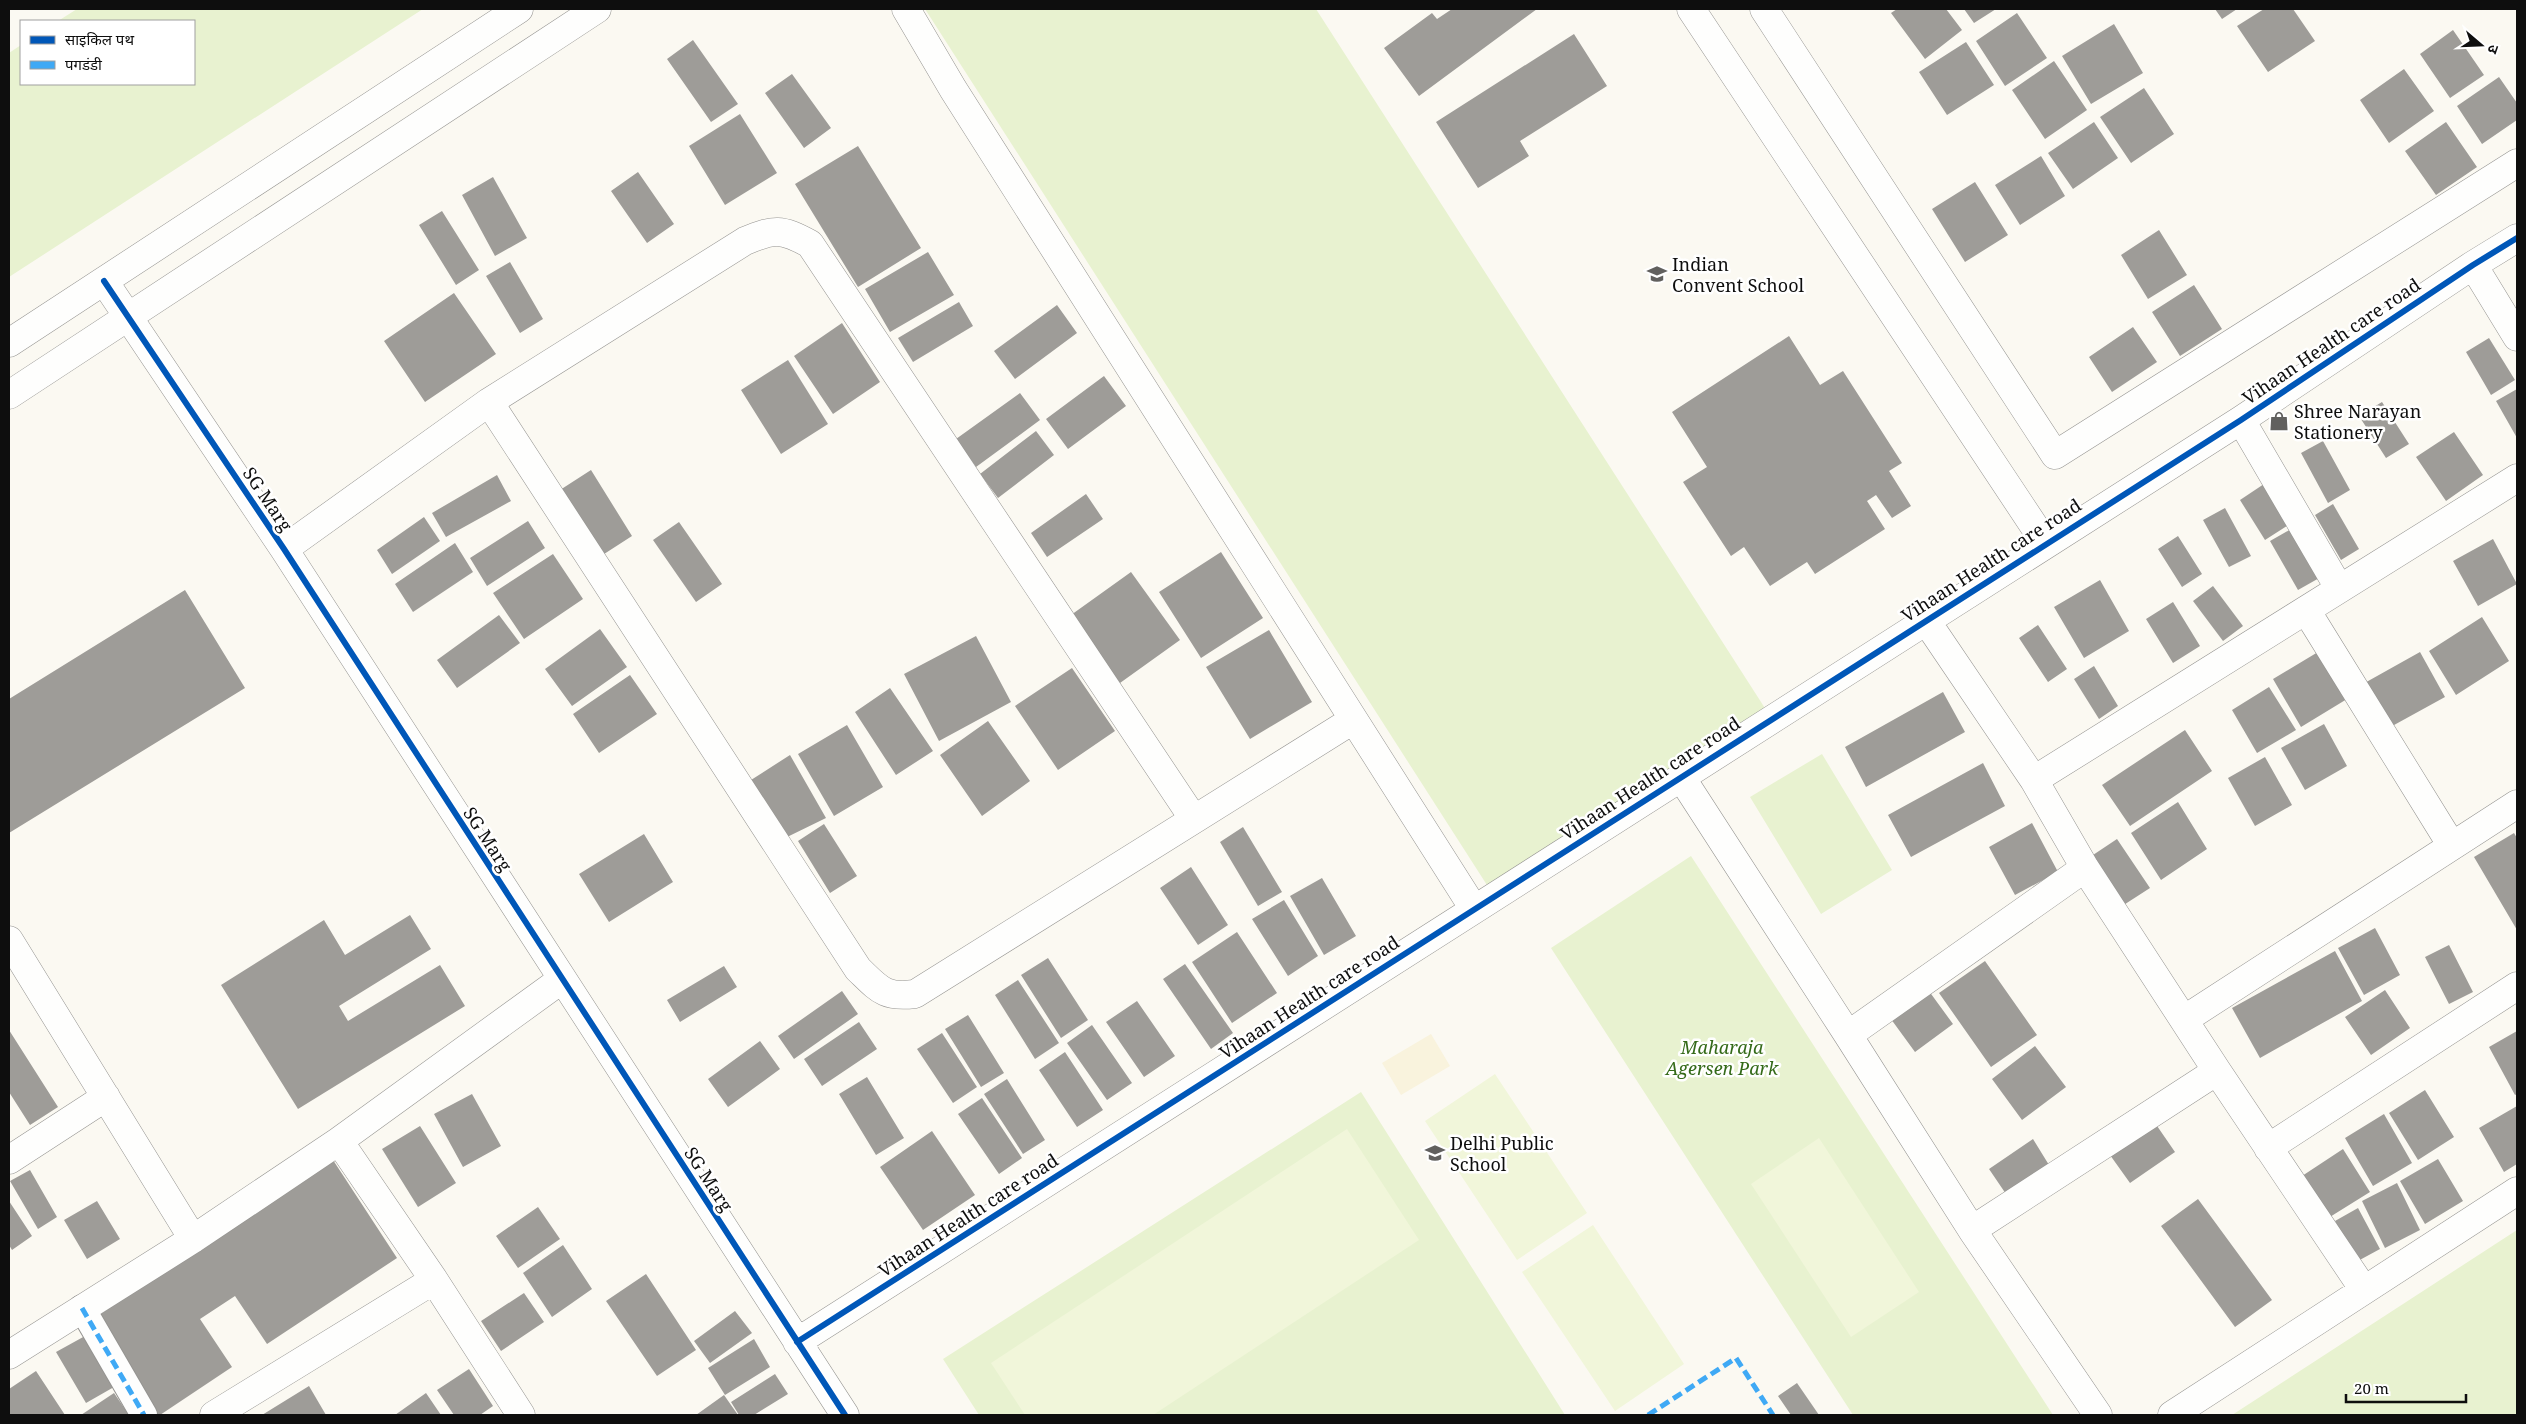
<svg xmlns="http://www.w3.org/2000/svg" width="2526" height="1424" viewBox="0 0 2526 1424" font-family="'Noto Serif','Noto Sans Devanagari',serif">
	<rect width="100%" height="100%" fill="#fbf9f2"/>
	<path fill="#f9f3dd" d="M1431,1034L1450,1066L1401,1095L1382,1063Z"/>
	<path fill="#e8f2d0" d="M77,9H423L9,277V53L21,45V84H194V21H58Z
		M925,9H1316L1770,716L1494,896Z
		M1822,754L1892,870L1821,914L1750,797Z
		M1691,856L2053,1415H1853L1551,948Z
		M1361,1092L1565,1415H979L943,1359Z
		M2517,1230V1415H2232Z"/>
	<path fill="#f1f6da" d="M1495,1074L1587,1213L1517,1260L1425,1121Z
		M1347,1129L1419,1240L1153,1415H1025L991,1363Z
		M1819,1138L1919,1292L1851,1337L1751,1184Z
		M1593,1225L1684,1364L1615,1411L1522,1272Z"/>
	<path fill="#9e9c98" d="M1452,9H1537L1419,96L1384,48L1432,13L1437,19Z
		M1897,9H1946L1962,30L1925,59L1891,13Z
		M1964,9H1996L1974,23Z
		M2215,9H2237L2222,19Z
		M2264,9H2293L2315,41L2268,72L2237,26Z
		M2017,13L2047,58L2005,86L1976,41Z
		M2114,24L2143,73L2091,104L2062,56Z
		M2453,30L2484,75L2450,98L2420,54Z
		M1574,34L1607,86L1520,141L1529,156L1478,188L1436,122Z
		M693,40L738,104L711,122L667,59Z
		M1966,42L1994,85L1947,115L1919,72Z
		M2054,61L2087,110L2045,139L2012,90Z
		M2404,69L2434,111L2389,143L2360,100Z
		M792,74L831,128L804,148L765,93Z
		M2499,77L2517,103V120L2482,144L2457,106Z
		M2144,88L2174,134L2131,163L2100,117Z
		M740,114L777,173L725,205L689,146Z
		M2094,122L2118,158L2073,189L2048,153Z
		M2446,122L2477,167L2436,195L2405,151Z
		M858,146L921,248L858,287L795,184Z
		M2041,156L2065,196L2020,225L1995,185Z
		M638,172L674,224L647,243L611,191Z
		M493,177L527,238L495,256L462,195Z
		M1975,182L2008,235L1965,262L1932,209Z
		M442,211L479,270L456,285L419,225Z
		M2159,230L2187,275L2148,299L2121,255Z
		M928,252L954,295L890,332L865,289Z
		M510,262L543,319L520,333L486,276Z
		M2194,285L2222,329L2180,356L2152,312Z
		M454,293L496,354L425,402L384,341Z
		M959,302L973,326L913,362L898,338Z
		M1057,305L1077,333L1015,379L994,351Z
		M842,323L880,382L833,414L794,356Z
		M2133,327L2157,362L2112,392L2089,357Z
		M1789,336L1820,385L1843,371L1902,463L1889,471L1911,506L1892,518L1876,495L1867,501L1885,529L1815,574L1807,562L1770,586L1744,547L1731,556L1683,482L1707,467L1672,412Z
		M2489,338L2515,380L2491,395L2466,352Z
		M788,360L828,424L781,454L741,390Z
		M1104,376L1126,406L1068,449L1046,419Z
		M2517,389V438L2496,401Z
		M1020,393L1040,420L976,467L956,439Z
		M2382,402L2409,444L2386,458L2359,416Z
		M1036,431L1054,455L998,498L980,474Z
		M2454,432L2483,475L2446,501L2416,457Z
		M2323,441L2350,490L2328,503L2301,453Z
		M591,470L632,536L601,556L560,490Z
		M497,475L511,501L446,537L432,513Z
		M2264,484L2290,524L2265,540L2240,500Z
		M1086,494L1103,519L1047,557L1031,533Z
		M2333,504L2359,549L2341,560L2315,515Z
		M2225,508L2251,556L2229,567L2203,520Z
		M424,517L440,541L392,574L377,550Z
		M528,521L545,548L487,586L470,558Z
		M679,522L722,584L696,602L653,540Z
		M2293,528L2321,577L2298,590L2270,541Z
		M2178,536L2202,574L2182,587L2158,549Z
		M2493,539L2517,584L2478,606L2453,561Z
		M455,543L473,572L413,612L395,584Z
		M1221,552L1263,618L1201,658L1159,592Z
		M553,554L583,599L524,639L493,593Z
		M1131,572L1180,640L1120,683L1071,615Z
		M2100,580L2129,631L2084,658L2054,607Z
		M2213,586L2243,626L2223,641L2193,601Z
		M185,590L245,688L9,833V699Z
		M2173,602L2200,646L2173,663L2146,619Z
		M499,615L520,643L457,688L437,660Z
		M2482,617L2509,661L2456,695L2429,651Z
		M2038,625L2067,669L2048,682L2019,638Z
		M600,629L627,667L572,706L545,669Z
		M1269,630L1312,702L1250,739L1206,667Z
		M976,636L1011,702L939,741L904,674Z
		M2318,652L2347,699L2301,727L2273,679Z
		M2420,652L2445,697L2385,730L2361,685Z
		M2094,666L2118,706L2099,719L2074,679Z
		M1072,668L1115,731L1058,770L1015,706Z
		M630,675L657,714L599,753L573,714Z
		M2269,687L2296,730L2257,753L2232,710Z
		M890,688L933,751L896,775L855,712Z
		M1943,692L1965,732L1866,787L1845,747Z
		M988,721L1030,781L982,816L940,755Z
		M2324,724L2347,766L2305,790L2281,748Z
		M847,725L883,787L834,816L798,754Z
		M2185,730L2212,771L2130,826L2102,785Z
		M790,755L826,818L783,839L751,780Z
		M2265,757L2292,805L2255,826L2228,778Z
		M1983,763L2005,806L1911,857L1888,815Z
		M2178,802L2207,849L2161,880L2131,833Z
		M2032,823L2058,872L2015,895L1989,847Z
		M824,824L857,876L830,893L798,841Z
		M1243,827L1282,892L1258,906L1220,842Z
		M2514,833L2517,838V930L2474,857Z
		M644,834L673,882L609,922L579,874Z
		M2117,839L2150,888L2119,908L2087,859Z
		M1191,867L1228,925L1198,945L1160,888Z
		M1322,878L1356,936L1324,955L1290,896Z
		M1284,900L1318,956L1288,976L1252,919Z
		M410,915L431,949L339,1006L348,1021L440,965L465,1006L298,1109L221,985L324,920L345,955Z
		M2375,928L2400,975L2364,995L2338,948Z
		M1237,932L1277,993L1232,1023L1192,962Z
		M2449,945L2473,992L2449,1004L2425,957Z
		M2335,951L2362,1001L2260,1058L2232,1008Z
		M1048,958L1088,1020L1061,1038L1021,975Z
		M1985,961L2037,1035L1991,1067L1939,993Z
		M1185,964L1233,1033L1211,1049L1163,979Z
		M724,966L737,987L680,1022L667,1000Z
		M1018,980L1059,1043L1035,1059L995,995Z
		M1926,987L1953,1024L1915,1052L1888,1015Z
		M2385,990L2410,1028L2371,1055L2345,1017Z
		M842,991L858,1014L794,1059L778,1036Z
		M1137,1001L1175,1056L1144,1077L1106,1022Z
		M968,1015L1004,1073L981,1087L945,1029Z
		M859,1022L877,1049L822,1086L804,1059Z
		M1092,1025L1132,1083L1107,1100L1067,1043Z
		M9,1030L58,1107L30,1125L9,1092Z
		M2517,1031V1094L2515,1095L2489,1047Z
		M942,1033L977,1087L953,1103L917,1049Z
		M760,1041L780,1069L728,1107L708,1079Z
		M2035,1046L2066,1087L2022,1120L1992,1079Z
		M1065,1052L1103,1110L1077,1127L1039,1070Z
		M867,1077L904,1138L876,1155L839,1094Z
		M1007,1079L1045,1140L1023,1154L984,1094Z
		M2425,1090L2454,1137L2418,1160L2389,1113Z
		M472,1094L501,1146L463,1167L434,1114Z
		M982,1098L1022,1158L999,1174L958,1114Z
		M2517,1106V1164L2504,1172L2479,1128Z
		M2384,1114L2412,1163L2373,1186L2345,1138Z
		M2155,1123L2175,1152L2130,1183L2110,1155Z
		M420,1126L456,1183L418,1207L382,1149Z
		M932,1131L975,1195L923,1230L880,1167Z
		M2033,1139L2049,1165L2006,1194L1989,1169Z
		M2343,1149L2370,1192L2325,1220L2299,1178Z
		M2438,1159L2463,1201L2425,1224L2400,1181Z
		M333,1160L397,1258L267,1344L235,1296L200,1319L232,1367L160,1415H139L81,1327Z
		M30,1170L57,1217L38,1229L10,1181Z
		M2397,1183L2420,1230L2385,1248L2362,1201Z
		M2198,1199L2272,1300L2235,1327L2161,1226Z
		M9,1201L32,1236L12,1250L9,1245Z
		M97,1201L120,1239L87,1259L64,1220Z
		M538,1207L560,1239L518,1268L496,1236Z
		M2358,1208L2380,1249L2356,1262L2335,1221Z
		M563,1245L592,1289L552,1317L523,1273Z
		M646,1274L696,1350L657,1376L606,1301Z
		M524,1293L544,1322L501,1351L481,1321Z
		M735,1311L752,1333L710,1363L694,1341Z
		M85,1336L114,1387L86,1403L56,1352Z
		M754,1339L770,1367L725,1395L708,1368Z
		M469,1369L493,1406L480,1415H454L437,1390Z
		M36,1371L65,1415H9V1389Z
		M775,1374L788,1394L754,1415H739L731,1402Z
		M1797,1383L1819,1415H1791L1778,1396Z
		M309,1386L326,1415H262Z
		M114,1393L129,1415H81Z
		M426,1393L441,1415H395Z
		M724,1395L738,1415H696Z"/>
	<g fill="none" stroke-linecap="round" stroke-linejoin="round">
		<defs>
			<path id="pedestrian" d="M82,1308L144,1415"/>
			<path id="minor" d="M906,9L953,89L1474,909
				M1691,9L2046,544
				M1764,9L2055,455L2517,163
				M2473,265L2517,337
				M104,281L284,549L845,1415
				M9,343L519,9
				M9,395L597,9
				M489,402L858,969C879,989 884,998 915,994L1353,720
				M2241,420L2339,588
				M284,549L489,402L745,241C774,229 781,228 810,244L1193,818
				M2306,610L2452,846
				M1925,619L2034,780L2085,868L2217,1071L2364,1290
				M1681,777L1848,1035L1972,1230L2098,1415
				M2034,780L2517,478
				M9,940L193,1239
				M2185,1019L2517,804
				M1848,1035L2085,868
				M339,1141L434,1280L521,1415
				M2268,1148L2517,986
				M9,1160L106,1097
				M1972,1230L2217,1071
				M797,1342L2241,420L2473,265L2517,238
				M9,1355L193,1239L339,1141L561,980
				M214,1415L434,1280
				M2172,1415L2517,1191"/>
		</defs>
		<use href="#pedestrian" stroke="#959491" stroke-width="28"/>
		<use href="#minor" stroke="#959491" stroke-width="29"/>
		<use href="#pedestrian" stroke="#fefefd" stroke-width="26"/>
		<use href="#minor" stroke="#fefefd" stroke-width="28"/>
		<path stroke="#3fa9f5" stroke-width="5" stroke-dasharray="10 5" stroke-linecap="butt" d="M82,1308L144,1415
			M1648,1415L1736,1358L1773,1415"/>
		<defs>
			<path id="cycleway" d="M104,281L284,549L845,1415
				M797,1342L2241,420L2473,265L2517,238"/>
		</defs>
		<use href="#cycleway" stroke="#fff" stroke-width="9"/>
		<use href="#cycleway" stroke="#0057b8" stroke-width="6"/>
	</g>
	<defs>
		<symbol id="school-bare" viewBox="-9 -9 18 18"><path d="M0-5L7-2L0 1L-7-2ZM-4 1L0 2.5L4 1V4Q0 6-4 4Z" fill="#61605e" stroke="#fff" stroke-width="2.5" paint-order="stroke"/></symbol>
		<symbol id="shop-bare" viewBox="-9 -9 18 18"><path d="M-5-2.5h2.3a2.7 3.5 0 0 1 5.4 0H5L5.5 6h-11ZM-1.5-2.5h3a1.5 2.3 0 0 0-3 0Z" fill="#61605e" stroke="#fff" stroke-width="2.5" paint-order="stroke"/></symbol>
	</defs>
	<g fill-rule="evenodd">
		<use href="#school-bare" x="1643" y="260" width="28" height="28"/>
		<use href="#shop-bare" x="2265" y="407" width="28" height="28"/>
		<use href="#school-bare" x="1421" y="1139" width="28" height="28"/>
	</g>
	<g text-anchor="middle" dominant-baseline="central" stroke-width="5" stroke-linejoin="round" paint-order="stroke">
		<g font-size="18" fill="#0e0e0e" stroke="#fff" text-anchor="start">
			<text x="1672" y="264">Indian<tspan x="1672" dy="21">Convent School</tspan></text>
			<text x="2294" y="411">Shree Narayan<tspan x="2294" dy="21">Stationery</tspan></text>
			<text x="1450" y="1143">Delhi Public<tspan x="1450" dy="21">School</tspan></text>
		</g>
		<g font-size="18" fill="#0e0e0e" stroke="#fff">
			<text transform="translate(2331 341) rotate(-34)">Vihaan Health care road</text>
			<text transform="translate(268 499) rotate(56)">SG Marg</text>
			<text transform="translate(1991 560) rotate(-33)">Vihaan Health care road</text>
			<text transform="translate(1650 778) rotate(-33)">Vihaan Health care road</text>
			<text transform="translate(488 839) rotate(57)">SG Marg</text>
			<text transform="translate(1309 997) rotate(-33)">Vihaan Health care road</text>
			<text transform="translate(709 1179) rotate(57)">SG Marg</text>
			<text transform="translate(968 1215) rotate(-33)">Vihaan Health care road</text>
		</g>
		<g font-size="18" font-style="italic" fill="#346a19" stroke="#fff">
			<text x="1722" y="1047">Maharaja<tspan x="1722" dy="21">Agersen Park</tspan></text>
		</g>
	</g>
	<rect width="2526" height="1424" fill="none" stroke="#0e0e0e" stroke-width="20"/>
	<rect x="20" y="20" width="175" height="65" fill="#ffffff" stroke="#9f9f9f"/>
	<rect x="30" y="36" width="25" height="8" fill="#0057b8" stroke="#9f9f9f"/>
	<text x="65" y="45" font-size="15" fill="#0e0e0e">साइकिल पथ</text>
	<rect x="30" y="61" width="25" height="8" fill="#3fa9f5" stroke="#9f9f9f"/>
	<text x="65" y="70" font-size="15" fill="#0e0e0e">पगडंडी</text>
	<g transform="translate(2481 45) rotate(109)" stroke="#ffffff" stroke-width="4" paint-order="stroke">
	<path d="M0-4L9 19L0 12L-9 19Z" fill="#0e0e0e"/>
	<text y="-8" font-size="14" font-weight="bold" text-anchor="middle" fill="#0e0e0e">उ</text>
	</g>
	<path d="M2346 1394v8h120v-8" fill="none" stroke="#0e0e0e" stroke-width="2.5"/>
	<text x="2354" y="1394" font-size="15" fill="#0e0e0e" stroke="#ffffff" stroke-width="4" paint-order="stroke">20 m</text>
</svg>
